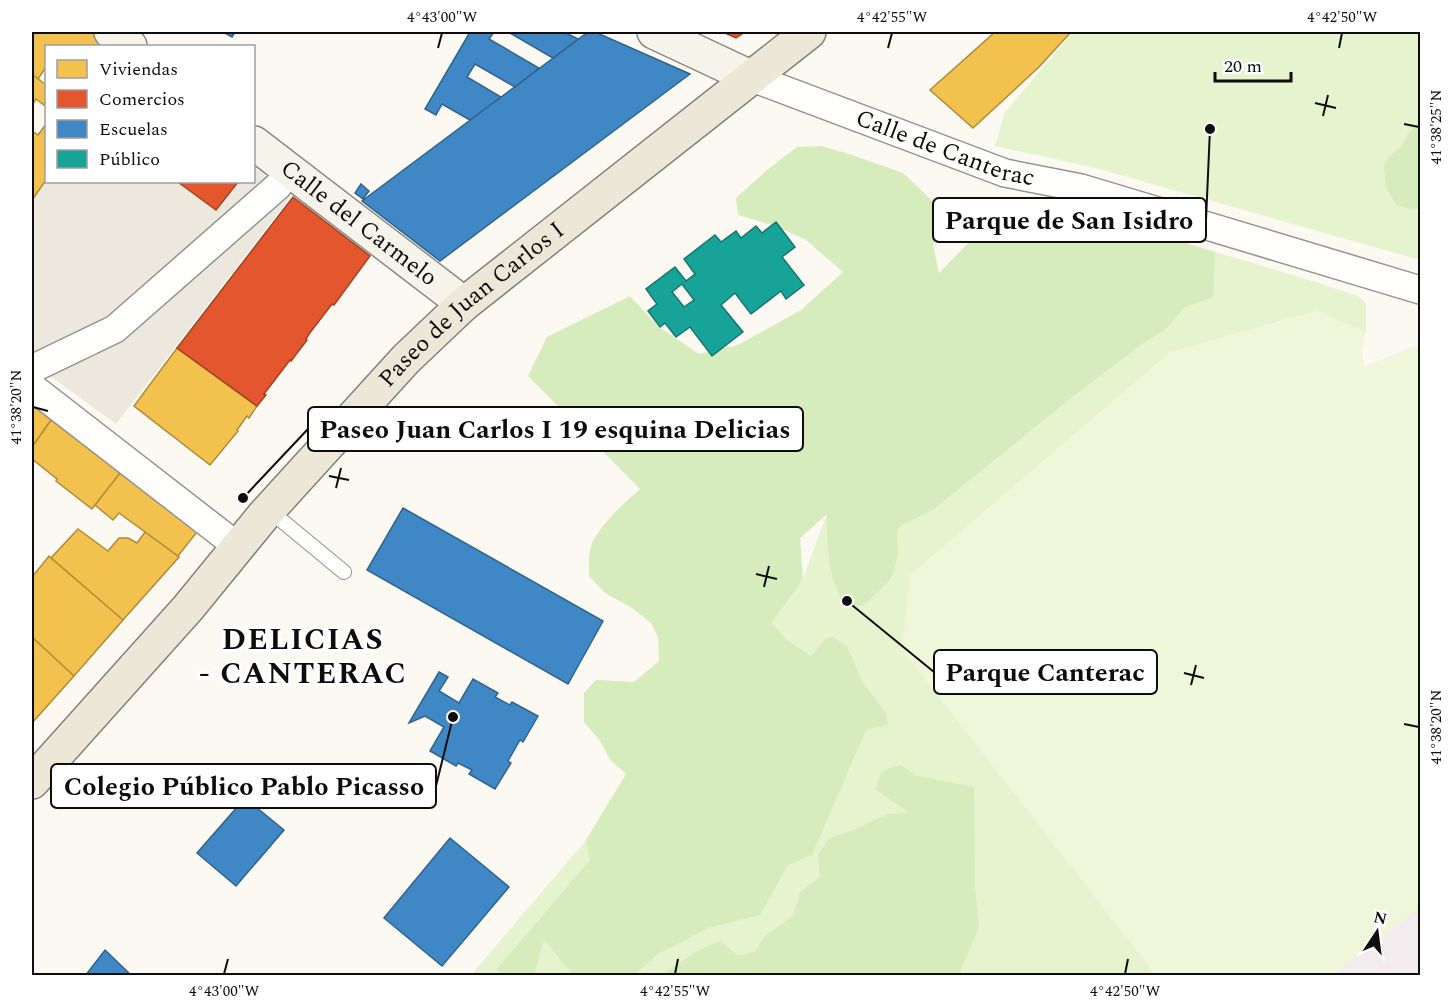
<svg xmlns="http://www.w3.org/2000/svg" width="1452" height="1007" viewBox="0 0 1452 1007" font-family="Spectral,serif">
	<rect width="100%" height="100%" fill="#fbf9f2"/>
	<path fill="#f2ecef" d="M1420,907V975H1332Z"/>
	<path fill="#e6f3cf" d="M1073,32H1420V260L1096,168L995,146L1005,112Z
		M1070,208L1306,279L1358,296L1366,303V332L1317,311L1170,352L902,649L1156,975L470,976L772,623L803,579L827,513L985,226Z"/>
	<path fill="#d7ecbc" d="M1420,121V209H1410L1396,205L1386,187L1384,165L1388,157L1401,147L1408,134Z
		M822,146L852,155L903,173L941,209L945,226L933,244L939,273L985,226L1070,208L1215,252L1213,297L1184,308L1166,329L1142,344L1066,402L934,509L900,526L897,533L898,555L894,571L889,581L864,605L848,607C827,585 827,543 827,514L800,538L803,579L772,623L787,640L811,656L825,639L833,637L847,646L863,683L886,713L888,725L866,730L812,855L788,865L760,915L708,928L658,954L634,975H573L544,940L534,975H503L496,970L590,860L586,840L626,774L611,761L600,741L584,722V693L596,680L634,682L659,661L658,637L651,623L632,608L605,593L589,576C589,565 588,553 592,543C601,524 624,503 640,489L528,376L547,337L630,296L659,327L699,354L738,345L801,310L843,272L806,240L775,226L738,215L736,198L767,170L797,147Z
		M901,765L917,776L974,787L975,886L979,927L959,975H661L699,950L721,941L738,956L756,951L765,936L793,916L800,892L820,877L818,855L829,838L851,831L888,814L908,812L876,790C879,771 883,769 901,765Z"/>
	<path fill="#f0f6da" d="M1317,311L1366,332L1362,351L1364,366L1420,344V907L1332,975H1156L902,649L910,575L1170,352Z"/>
	<path fill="#ece8dd" d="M254,167L291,196L116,424L32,363V200L46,180V182H178L216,210L238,182H254Z"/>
	<path fill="#f2c14e" stroke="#ad8b3a" stroke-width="1.5" d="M32,32H91L110,46H46V67L38,79L32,74Z
		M995,32H1071L1039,67L973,128L930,90Z
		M32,74L46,85V101L44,105L36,99L32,106Z
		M46,124V180L32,200V131L38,135Z
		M177,348L257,406L249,418L247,416L237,430L238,431L210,465L134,406Z
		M32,404L51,420L32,447Z
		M51,420L120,473L92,509L56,481L57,479L32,459V447Z
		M120,473L197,532L178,556L119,513L113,520L95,505Z
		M78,529L108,551L119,538H128L137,543L145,532L179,557L123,620L51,558Z
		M49,556L123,620L74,676L32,637V577Z
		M32,637L74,676L32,723Z"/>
	<path fill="#e4572e" stroke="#a44124" stroke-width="1.5" d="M723,32H745L736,38Z
		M178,182H238L216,210Z
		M293,197L370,256L334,305L332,304L309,334L306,339L307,340L291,361L290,360L264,394L266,395L257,406L177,348Z"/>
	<path fill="#3f88c5" stroke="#30638e" stroke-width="1.5" d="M223,32H235L232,37Z
		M470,32H494L489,39L539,68L515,87L475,64L467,77L501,97L470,120L442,104L436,115L425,109Z
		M508,32H564L578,39L553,58Z
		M588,32H595L690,74L440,261L362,201Z
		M361,184L369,191L363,199L355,193Z
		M403,508L603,621L568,684L367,570Z
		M439,672L448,677L439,691L459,703L473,679L498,693L495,697L510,705L512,702L538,716L523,742L520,740L508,761L511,763L495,789L469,774L472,770L458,763L456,766L430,751L444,727L425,716L409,723Z
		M245,798L284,830L236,886L197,853Z
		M450,838L509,887L442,966L384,918Z
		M105,950L132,976H85Z"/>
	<path fill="#17a398" stroke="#14766e" stroke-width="1.5" fill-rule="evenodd" d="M776,222L795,247L782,257L804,285L786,299L781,291L751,314L735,293L721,305L743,332L712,356L690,327L676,337L665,323L660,327L648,311L657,304L646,289L675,267L686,281L695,274L684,259L715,235L721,242L736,231L741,238L756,226L762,233ZM682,284L694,300L684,307L672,292Z"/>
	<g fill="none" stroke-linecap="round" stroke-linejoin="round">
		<defs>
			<path id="lane" d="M269,510L344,572"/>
			<g id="street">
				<path id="s1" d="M750,77L1005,173L1081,188L1420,290"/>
				<path d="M32,369L115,329L278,186L290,170"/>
				<path d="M32,387L237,546"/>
			</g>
			<g id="secondary">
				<path d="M111,32L130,46"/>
				<path d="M654,32L750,77"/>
				<path id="s2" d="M254,143L464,304"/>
			</g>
			<g id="primary">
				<path id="s3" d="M32,782L188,608L264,515L406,359L464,304L809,32"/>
			</g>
		</defs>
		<use href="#lane" stroke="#949390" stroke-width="16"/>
		<use href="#street" stroke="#949390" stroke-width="30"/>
		<use href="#secondary" stroke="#8b8a87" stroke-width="36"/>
		<use href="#primary" stroke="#81817d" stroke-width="36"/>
		<use href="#lane" stroke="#fefefd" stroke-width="14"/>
		<use href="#street" stroke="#fefefd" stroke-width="27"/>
		<use href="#secondary" stroke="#f5f3ea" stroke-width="33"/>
		<use href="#primary" stroke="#ede7d8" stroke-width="33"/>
	</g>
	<path fill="none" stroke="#0d0d0d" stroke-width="2" d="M438,48L442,33M888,48L892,33M1339,48L1342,33M1315,103L1336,108M1323,116L1328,95M1404,124L1419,127M33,407L48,411M329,476L349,480M336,488L341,468M756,574L777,579M764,587L769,566M1184,673L1204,678M1191,685L1196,665M1404,724L1419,727M224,974L228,959M675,974L678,959M1125,974L1128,959"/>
	<g text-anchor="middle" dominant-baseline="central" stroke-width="6" stroke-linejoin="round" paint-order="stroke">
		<g font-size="24" fill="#0d0d0d" stroke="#fff">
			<text stroke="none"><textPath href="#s1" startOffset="208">Calle de Canterac</textPath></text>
			<text stroke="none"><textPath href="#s2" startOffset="132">Calle del Carmelo</textPath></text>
			<text stroke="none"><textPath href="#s3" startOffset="650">Paseo de Juan Carlos I</textPath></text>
		</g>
		<g font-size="30" font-weight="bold" letter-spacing="1.5" fill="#0d0d0d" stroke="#fff">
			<text x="303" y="640">DELICIAS<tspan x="303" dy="34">- CANTERAC</tspan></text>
		</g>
	</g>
	<path fill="none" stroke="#0d0d0d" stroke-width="2" d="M1210 129L1206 220M243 498L308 429M847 601L934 672M453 717L436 786"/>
	<g fill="#0d0d0d" stroke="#fff" stroke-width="2">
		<circle cx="1210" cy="129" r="6"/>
		<circle cx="243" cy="498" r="6"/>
		<circle cx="847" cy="601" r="6"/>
		<circle cx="453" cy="717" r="6"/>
	</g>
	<g fill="#fff" stroke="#0d0d0d" stroke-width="2">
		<rect x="933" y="198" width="273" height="44" rx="6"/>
		<rect x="308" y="407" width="495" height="44" rx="6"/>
		<rect x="934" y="650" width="223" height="44" rx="6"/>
		<rect x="51" y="764" width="385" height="44" rx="6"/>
	</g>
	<g font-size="26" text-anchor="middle" font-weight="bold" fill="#0d0d0d">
		<text x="1069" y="229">Parque de San Isidro</text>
		<text x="555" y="438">Paseo Juan Carlos I 19 esquina Delicias</text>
		<text x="1045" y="681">Parque Canterac</text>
		<text x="244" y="795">Colegio Público Pablo Picasso</text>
	</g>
	<rect width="1452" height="1007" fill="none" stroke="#ffffff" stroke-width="66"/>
	<rect x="45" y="45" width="210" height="138" fill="#ffffff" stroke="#9e9e9e" stroke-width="1.5"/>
	<rect x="57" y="60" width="30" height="18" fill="#f2c14e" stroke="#9e9e9e" stroke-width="1.5"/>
	<text x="99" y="75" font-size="18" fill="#0d0d0d">Viviendas</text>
	<rect x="57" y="90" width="30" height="18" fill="#e4572e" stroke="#9e9e9e" stroke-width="1.5"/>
	<text x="99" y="105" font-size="18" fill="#0d0d0d">Comercios</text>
	<rect x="57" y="120" width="30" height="18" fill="#3f88c5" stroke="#9e9e9e" stroke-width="1.5"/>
	<text x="99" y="135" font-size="18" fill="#0d0d0d">Escuelas</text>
	<rect x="57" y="150" width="30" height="18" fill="#17a398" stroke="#9e9e9e" stroke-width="1.5"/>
	<text x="99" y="165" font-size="18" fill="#0d0d0d">Público</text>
	<g transform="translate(1377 932) rotate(13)" stroke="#ffffff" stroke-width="4.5" paint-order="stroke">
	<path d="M0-4.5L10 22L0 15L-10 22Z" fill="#0d0d0d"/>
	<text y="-9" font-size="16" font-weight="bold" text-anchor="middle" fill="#0d0d0d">N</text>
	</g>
	<path d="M1215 72v9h76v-9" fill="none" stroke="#0d0d0d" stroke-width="3"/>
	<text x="1224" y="72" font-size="18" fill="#0d0d0d" stroke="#ffffff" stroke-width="4.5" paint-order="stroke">20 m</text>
	<rect x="33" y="33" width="1386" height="941" fill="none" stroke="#0d0d0d" stroke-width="2"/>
	<g font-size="15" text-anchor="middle" fill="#0d0d0d">
		<text x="442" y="22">4°43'00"W</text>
		<text x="892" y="22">4°42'55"W</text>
		<text x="1342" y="22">4°42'50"W</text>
		<text transform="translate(1436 127) rotate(-90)" y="5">41°38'25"N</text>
		<text transform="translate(16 407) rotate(-90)" y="5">41°38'20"N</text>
		<text transform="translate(1436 727) rotate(-90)" y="5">41°38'20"N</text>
		<text x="224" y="996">4°43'00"W</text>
		<text x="675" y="996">4°42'55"W</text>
		<text x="1125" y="996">4°42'50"W</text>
	</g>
</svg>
